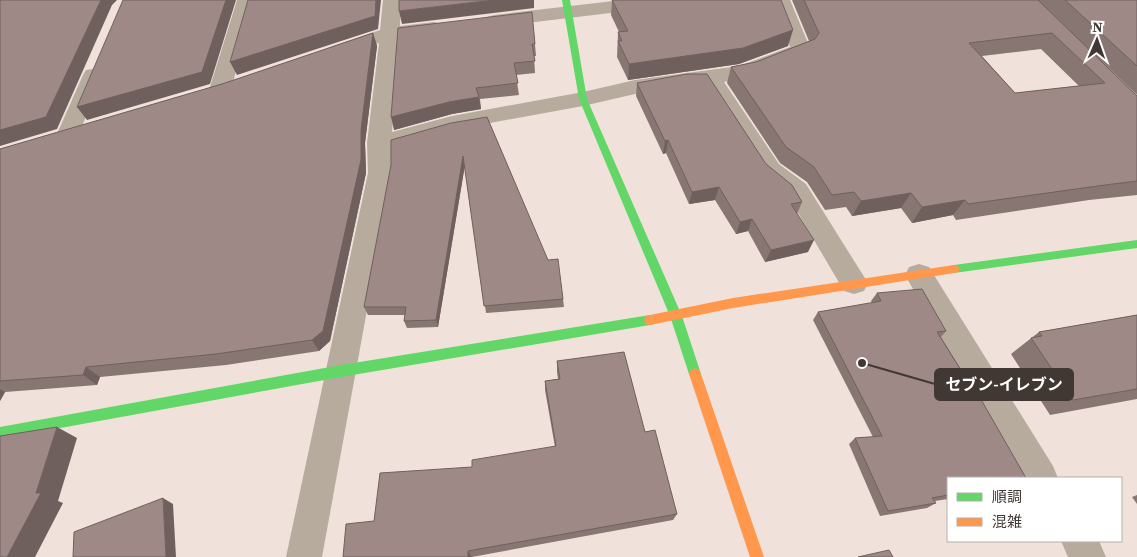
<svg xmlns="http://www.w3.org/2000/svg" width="1137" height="557" viewBox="0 0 1137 557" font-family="'Source Serif 4','Noto Sans JP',serif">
	<rect width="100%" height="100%" fill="#f0e2db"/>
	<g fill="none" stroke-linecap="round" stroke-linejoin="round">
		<path fill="#b7ab9e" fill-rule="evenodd" d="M237,0H255L231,90L228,95L220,97L212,95L209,90Z
			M383,0H401L400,26L434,22L441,24L444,28L441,32L399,38L392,132L452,116L583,92L635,80L739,66L790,47L772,0H790L811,50L808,54L751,76L724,82L779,164L806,184L868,283L864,291L854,294L844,291L788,196L763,176L705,85H684L635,94L583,106L452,130L392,147V173L322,557H286L368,173L367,143L379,43L340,56L333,54L330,50L333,46L380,30Z
			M622,0H678L676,4L669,6L494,27L487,25L484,21L487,17L494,15Z
			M93,69L100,70L103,75L78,136L75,141L67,144L59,141L56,136L83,75L86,70Z
			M919,264L929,267L1053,466L1058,478H1022L905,275L909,267Z
			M1061,541H1099L1106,557H1068Z"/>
		<path fill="#63d668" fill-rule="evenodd" d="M562,0H570L587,99L682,316L701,374L699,378L695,380L691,378L689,374L670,316L579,99Z
			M1137,240V248L954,273L950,272L948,269L950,266L954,265Z
			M650,315L654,316L656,320L654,324L650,325L341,377L0,439V427L341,365Z"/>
		<path fill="#ff974d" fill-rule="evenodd" d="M954,265L958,266L960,269L958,272L954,273L733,308L650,325L646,324L644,320L646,316L650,315L733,298Z
			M695,368L699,370L701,374L764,557H750L689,374L691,370Z"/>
	</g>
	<path fill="#887673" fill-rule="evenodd" d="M612,0H781L788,46L739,64L628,80L617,57L618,32H619L611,15Z
		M792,0H1137V95L1091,51L1137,96V195L1089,200L956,220L953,215L912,223L901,208L852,216L846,207L825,210L807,182L780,163L727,83L731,67L756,62L809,41ZM1041,49L1079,86L1015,93L982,56Z
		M398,28L535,44L536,56H534L535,73L516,75L519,95L480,99L481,109L452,114L394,130Z
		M373,33L377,46L365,143L366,173L330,341L319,351L226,365L100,377L97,385L5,392L0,401V149L222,84Z
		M637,83L766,164L802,202L797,214L808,252L765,262L748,231L736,234L715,200L689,204L666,153L663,154L636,96Z
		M487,117L563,299L564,307L486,313L465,165L438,327L407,328L404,321L405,315H368L364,307Z
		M877,293L946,331L941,337L1026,478H948V499L935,501L936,503L927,508L880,516L849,444L855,438L873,437L813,320L818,312L872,303L871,301Z
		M1137,315V399L1050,415L1011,354L1039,332Z
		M557,361L645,432L677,514L673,520L472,557H343L374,521L472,467L555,447L545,390V381L558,379L557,372Z
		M1137,495V504L1132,497Z"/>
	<path fill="#6f605e" d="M101,0H117L112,5L57,129L0,146V130Z
		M226,0H236L210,84L87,120L77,107Z
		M376,0H381L378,29L237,75L230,62Z
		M494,0H534V8L402,24L399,11Z
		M793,30L788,46L739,64L628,80L629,64Z
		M373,33L377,46L365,143L366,173L330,341L319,351L312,340L361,130Z
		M479,97L481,109L452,114L394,130L391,117L449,102Z
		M668,140L666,153L663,154L665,141Z
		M463,156L465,164L438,327L436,320Z
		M719,187L715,200L689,204L692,192Z
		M911,193L901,208L852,216L861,201Z
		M965,200L953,215L912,223L922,207Z
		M752,219L748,231L736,234L740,222Z
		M814,240L808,252L765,262L771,250Z
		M86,367L100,377L97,385L83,375Z
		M0,389L5,392L0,401Z
		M57,427L77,438L58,501L63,503L35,557H7L36,493Z
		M163,498L173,504L176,557H166Z
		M468,551L472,557H468Z"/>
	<path fill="#9e8986" stroke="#6f605e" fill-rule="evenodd" d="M0,0H101L46,117L0,130Z
		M123,0H226L202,72L77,107Z
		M248,0H376L375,16L230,62Z
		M399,0H494L399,11Z
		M612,0H781L793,30L743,48L629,64L618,41H622L618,32L628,31Z
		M804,0H1038L1137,96V181L1105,185L968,204L965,200L922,207L911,193L861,201L854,192L832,195L814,167L786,147L731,67L756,62L815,39L819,33ZM1052,33L1105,83L1015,93L969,43Z
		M1065,0H1137V66Z
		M532,12L535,44H532L535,61L514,63L518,83L476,88L479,97L449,102L391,117L398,28Z
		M373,33L361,130V160L323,331L312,340L216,354L86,367L83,375L0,381V149L222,84Z
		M687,74H707L766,164L792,185L802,202L791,204L814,240L771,250L752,219L740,222L719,187L692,192L668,140L665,141L637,83Z
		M487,117L548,260L558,259L563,299L484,306L463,156L436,320L404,321L406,307H364L391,165V140L451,123Z
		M922,289L946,331L937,332L973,389H975L1026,478H948V495L932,498L936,503L888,511L855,438L882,436L818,312L881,301L877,293Z
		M1137,315V389L1073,400L1031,338L1042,336L1039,332Z
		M624,352L645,432L655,430L677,514L468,551V557H343L346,524L374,521L380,473L472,467V460L556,446L545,381L560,379L557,361Z
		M57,427L36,493H41L7,557H0V436Z
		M163,498L166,557H73L74,532Z
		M889,550L893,557H858Z"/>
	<path fill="none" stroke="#413833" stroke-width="2" d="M862 363L935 384"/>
	<circle fill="#413833" stroke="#fff" stroke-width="2" cx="862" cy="363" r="5"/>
	<rect fill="#413833" stroke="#413833" stroke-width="2" x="935" y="369" width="138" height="31" rx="5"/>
	<g font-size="16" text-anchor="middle" font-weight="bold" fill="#fff">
		<text x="1004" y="390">セブン-イレブン</text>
	</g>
	<rect x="947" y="477" width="175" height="65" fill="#ffffff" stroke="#b3afad"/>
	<rect x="957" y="493" width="25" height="8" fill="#63d668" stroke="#b3afad"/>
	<text x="992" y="502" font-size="15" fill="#413833">順調</text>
	<rect x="957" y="518" width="25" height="8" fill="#ff974d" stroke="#b3afad"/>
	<text x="992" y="527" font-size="15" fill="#413833">混雑</text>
	<g transform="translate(1097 40) rotate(2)" stroke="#ffffff" stroke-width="4" paint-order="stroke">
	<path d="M0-4L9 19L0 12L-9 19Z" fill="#413833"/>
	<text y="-8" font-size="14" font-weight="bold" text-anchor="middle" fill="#413833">N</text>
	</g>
</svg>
